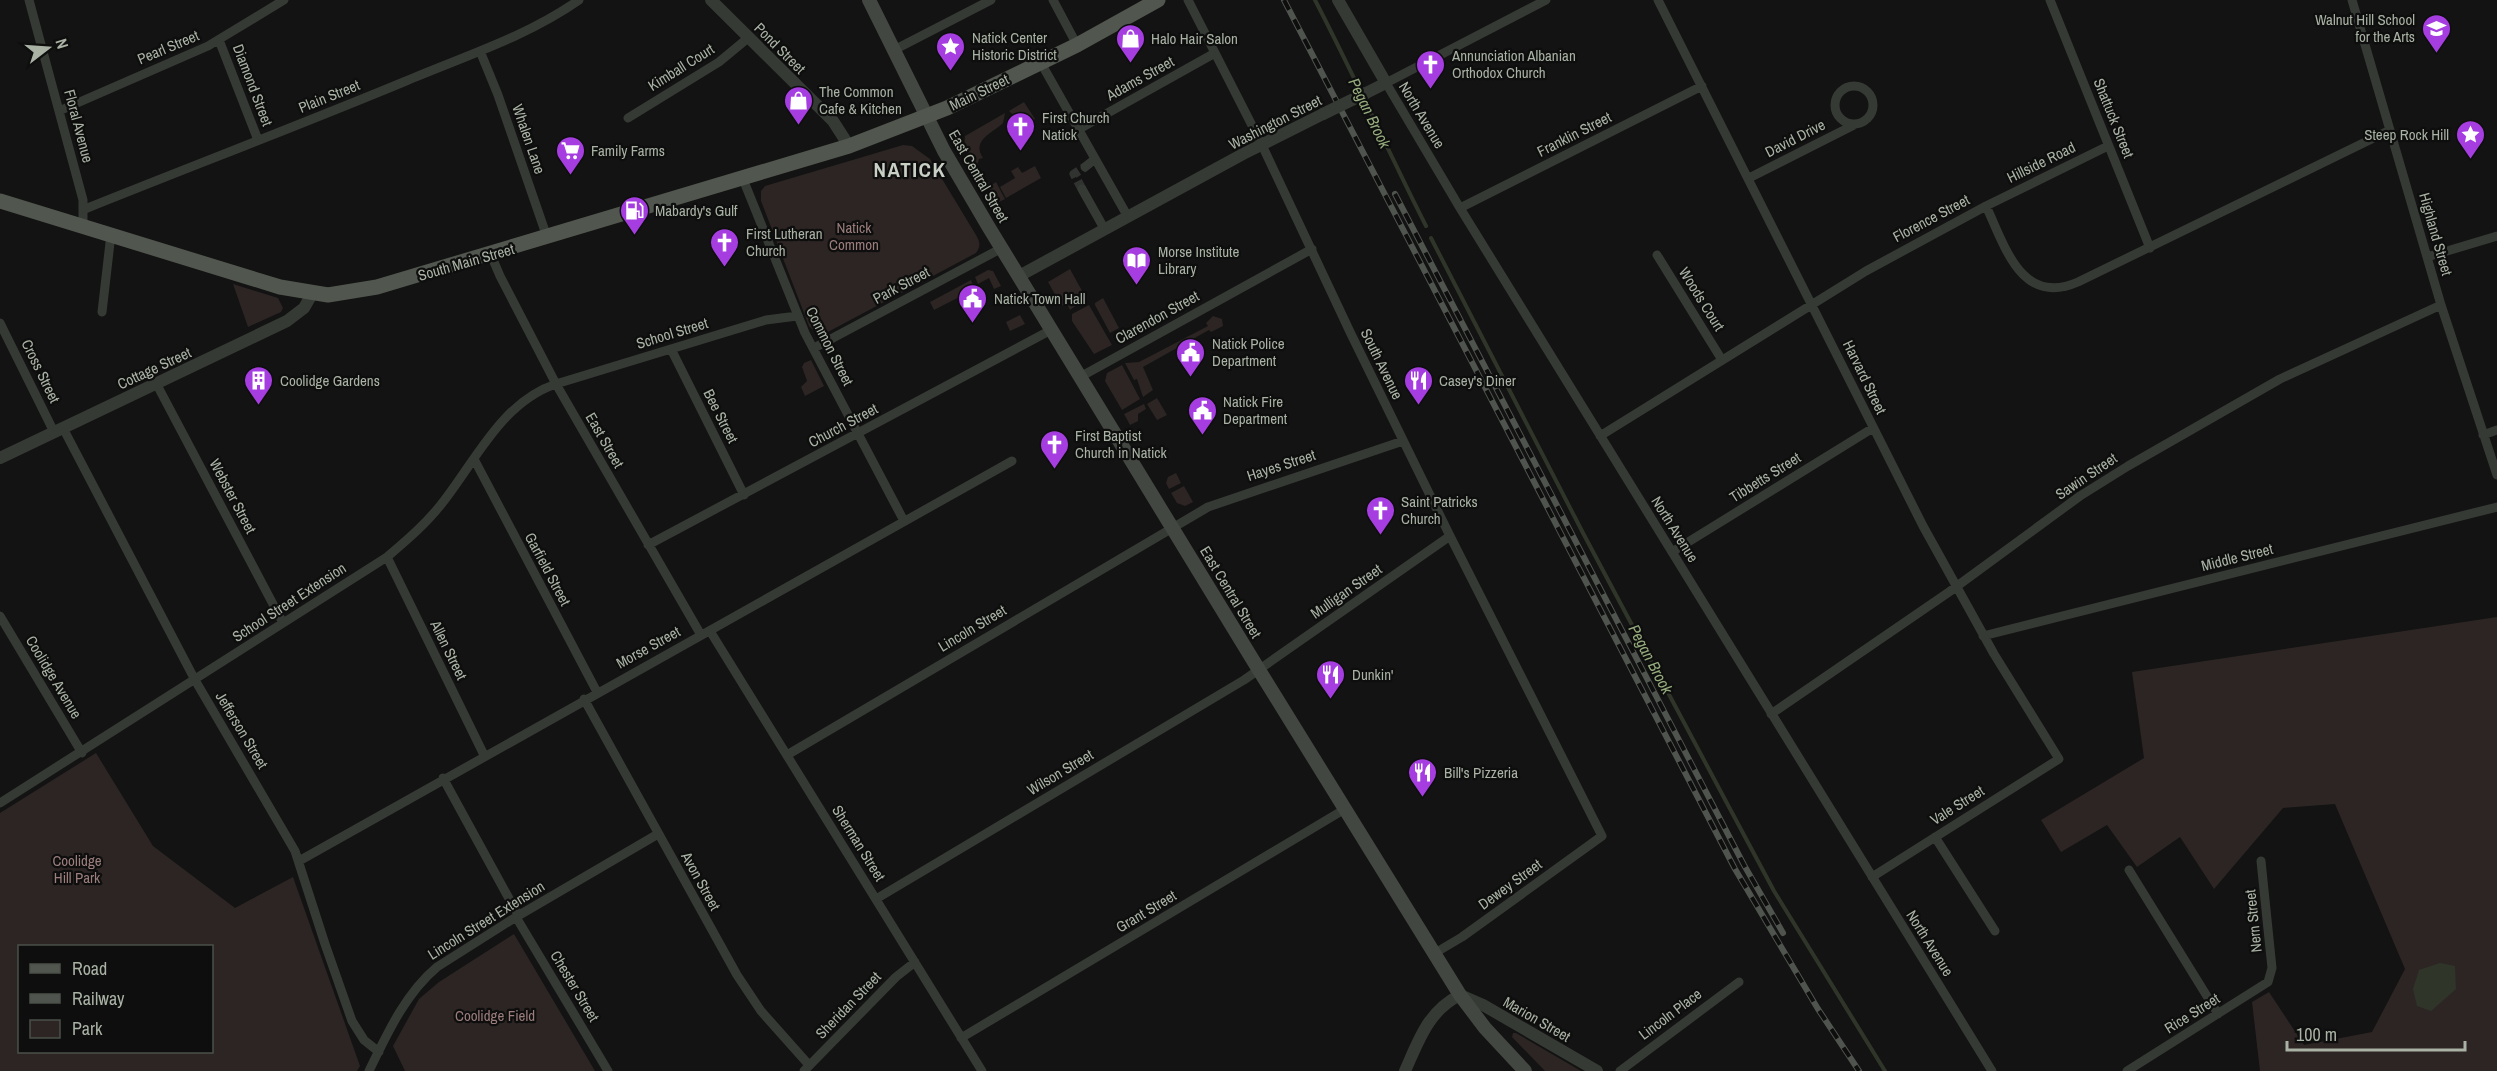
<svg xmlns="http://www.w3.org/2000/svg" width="2497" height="1071" viewBox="0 0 2497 1071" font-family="'Archivo Narrow',sans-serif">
	<rect width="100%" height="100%" fill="#121312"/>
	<path fill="#2c2524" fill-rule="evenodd" d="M1024,102L1035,119L1024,125L1009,111Z
		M1005,113L1003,123C993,133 971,140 983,158L979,159L976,169L964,150L965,136Z
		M903,145L912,146L930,159L976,235C980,242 981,246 976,253L826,333L814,331L809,326L761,201V191L765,186Z
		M1035,166L1041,178L1006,198L1000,187L1015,178L1011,171L1018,167L1022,173Z
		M984,181L993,184L996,182L1005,199L997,203Z
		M1070,269L1086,298L1070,310L1068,306L1061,305L1048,282Z
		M988,270L993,271L1001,286L994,289L989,278L978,284L975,277Z
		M971,280L975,289L934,310L930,302Z
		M233,284L278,298L283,308L281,312L248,327Z
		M1103,298L1119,328L1110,333L1095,305V303Z
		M1089,305L1112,345L1094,354L1072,321V314Z
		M1020,315L1025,324L1010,331L1006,322Z
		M1213,316L1222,319L1223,326L1211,332L1209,330L1143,367L1153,390L1143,397L1137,379L1134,380L1125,363L1139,362L1208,326L1206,323Z
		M811,360L824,386L805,396L801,387L807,381L802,367L804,363Z
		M1122,365L1140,399L1122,410L1105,381L1107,373Z
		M1157,398L1167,415L1157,420L1147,404Z
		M1144,404L1146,409L1138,414V421L1130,425L1124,414Z
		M1176,473L1181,483L1169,489L1166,483L1168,477Z
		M1184,486L1193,502L1185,506L1177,503L1171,493Z
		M2497,617V1071H2260L2252,1002L2269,992L2304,1045L2372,1032L2405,969L2335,804L2283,808L2214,889L2180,837L2137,867L2107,825L2061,852L2041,820L2144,758L2132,672Z
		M96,753L153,846L235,908L293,877L360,1066L357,1071H0V813ZM212,946V1052H20V946Z
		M514,934L595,1071H405L393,1046L419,999L439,982Z
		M1513,1033H1516L1581,1071H1545L1512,1037Z"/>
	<path fill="#303529" d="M2440,963L2455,966L2456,989L2431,1011L2417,1006L2413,989L2419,970Z"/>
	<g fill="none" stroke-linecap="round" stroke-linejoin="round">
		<path stroke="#303529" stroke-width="4" d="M1315,0C1354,75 1388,151 1426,226
			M1431,238L1583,533L1729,807L1774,891L1885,1071"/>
		<path stroke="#30332f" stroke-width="9" stroke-dasharray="9 4.5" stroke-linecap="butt" d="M1082,189L1074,174L1085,167"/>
		<path stroke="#363a35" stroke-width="9" d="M29,0L83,200V225
			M1053,0L1077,45
			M1188,0L1262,145L1351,334L1450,536L1602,836L1462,937L1435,953
			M1546,0L1386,83L1460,208L1992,1071
			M1658,0L1923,526L1994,654L2059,759L1872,877
			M2050,0L2150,248
			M2352,0L2441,305L2497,475
			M219,40L258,140
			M894,50L991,0
			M480,51L498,95L547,237
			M1041,63L1128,217
			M1835 105a19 19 0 1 1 38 0a19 19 0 1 1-38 0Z
			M59,111L208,46L284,0
			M628,118L719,62L748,38
			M1079,129L1215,53
			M1085,167L1095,159
			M1749,178L1854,125
			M743,179L805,333L904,521
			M1082,189L1105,230
			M1986,206C2005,246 2021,307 2078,282L2390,130
			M1460,208L1702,86
			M85,209C192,166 300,125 406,81C465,56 526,37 579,0
			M491,255L500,276L556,384L701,635
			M1657,255L1722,360
			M2427,257L2497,236
			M102,312L111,234
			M0,323L54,432
			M814,348L1002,248
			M671,349L744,495
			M1080,377L1312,249
			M156,383L283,623
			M63,428L195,680L295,851L325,944L352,1021L364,1040L379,1052
			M2483,435L2497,430
			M1600,436L1866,271L1986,206L2108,146
			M474,459L597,692
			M648,545L1051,330
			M1672,552L1873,428
			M387,557L484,755
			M0,616L82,753
			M710,631L982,1071
			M1983,636L2497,507
			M584,699L737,975L761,1011L809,1065
			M1771,714L1949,592L2080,496L2128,466L2280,379L2441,305
			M787,755L1208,507L1403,441
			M443,778L518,915
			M0,803L387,557C407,540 427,523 443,502C476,460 502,402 556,384L766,320L797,316
			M1935,837L1995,931
			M299,861L1012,461
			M2129,870L2218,1014
			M876,899L1244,680L1450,536
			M516,917L608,1071
			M961,1038L1345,809
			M369,1071C387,1034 405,994 437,967L516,917L658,834
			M804,1071L896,977L915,962
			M1620,1071L1739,982
			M2127,1071L2268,982L2272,968L2261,861"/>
		<path stroke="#363a35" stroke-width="12" d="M711,0L833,121L849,146
			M1338,0L1386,83L1366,93
			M1019,276L1243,154L1323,114
			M0,458L287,321L304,308L312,294
			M1405,1071C1419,1040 1428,1011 1460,995L1483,1005L1597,1071"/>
		<path stroke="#434741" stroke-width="14" d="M869,0L944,151L988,226L1259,670L1460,995L1485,1028L1525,1071"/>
		<path stroke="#51564f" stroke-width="15" d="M0,201L280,287L328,295L377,287L849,146L947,108L1077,45L1158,0"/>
		<defs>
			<path id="rail" d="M1284,0L1735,869L1818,1009L1859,1071
				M1395,194L1744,865L1783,933"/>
		</defs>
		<use href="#rail" stroke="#50544e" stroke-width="6"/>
		<use href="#rail" stroke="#0d0e0d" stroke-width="4" stroke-dasharray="11" stroke-linecap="butt"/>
		<path stroke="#363a35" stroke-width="12" d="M1323,114L1366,93"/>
	</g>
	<defs>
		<symbol id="school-pin" viewBox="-11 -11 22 30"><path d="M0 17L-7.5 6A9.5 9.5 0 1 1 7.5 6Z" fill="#a63de0" stroke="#0d0e0d"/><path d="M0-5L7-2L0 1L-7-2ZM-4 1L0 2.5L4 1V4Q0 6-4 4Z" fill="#fff"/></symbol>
		<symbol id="shop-pin" viewBox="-11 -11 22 30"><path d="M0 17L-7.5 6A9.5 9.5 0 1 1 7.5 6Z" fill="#a63de0" stroke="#0d0e0d"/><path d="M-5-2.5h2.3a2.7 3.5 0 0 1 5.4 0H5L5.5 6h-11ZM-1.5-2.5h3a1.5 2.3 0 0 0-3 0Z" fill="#fff"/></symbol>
		<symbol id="sight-pin" viewBox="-11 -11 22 30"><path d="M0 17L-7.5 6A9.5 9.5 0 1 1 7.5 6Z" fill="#a63de0" stroke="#0d0e0d"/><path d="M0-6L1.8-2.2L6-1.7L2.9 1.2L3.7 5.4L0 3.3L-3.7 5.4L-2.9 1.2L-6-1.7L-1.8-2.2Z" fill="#fff"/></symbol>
		<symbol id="church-pin" viewBox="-11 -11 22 30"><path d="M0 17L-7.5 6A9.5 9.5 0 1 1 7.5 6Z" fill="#a63de0" stroke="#0d0e0d"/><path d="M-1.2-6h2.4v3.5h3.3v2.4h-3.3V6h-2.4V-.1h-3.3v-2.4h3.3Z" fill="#fff"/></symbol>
		<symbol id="supermarket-pin" viewBox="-11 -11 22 30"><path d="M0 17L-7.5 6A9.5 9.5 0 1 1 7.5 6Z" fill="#a63de0" stroke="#0d0e0d"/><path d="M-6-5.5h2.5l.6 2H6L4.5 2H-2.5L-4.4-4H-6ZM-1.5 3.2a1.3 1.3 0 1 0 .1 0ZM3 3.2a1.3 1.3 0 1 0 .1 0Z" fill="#fff"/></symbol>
		<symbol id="fuel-pin" viewBox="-11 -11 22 30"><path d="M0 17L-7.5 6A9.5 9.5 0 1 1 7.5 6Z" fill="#a63de0" stroke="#0d0e0d"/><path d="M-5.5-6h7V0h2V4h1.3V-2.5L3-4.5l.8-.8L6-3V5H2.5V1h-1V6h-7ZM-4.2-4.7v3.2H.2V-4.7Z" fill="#fff"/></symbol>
		<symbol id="library-pin" viewBox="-11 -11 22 30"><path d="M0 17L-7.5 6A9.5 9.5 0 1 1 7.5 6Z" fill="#a63de0" stroke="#0d0e0d"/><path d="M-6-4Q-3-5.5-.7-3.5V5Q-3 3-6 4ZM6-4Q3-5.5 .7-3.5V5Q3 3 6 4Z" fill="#fff"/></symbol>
		<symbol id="civic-pin" viewBox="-11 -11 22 30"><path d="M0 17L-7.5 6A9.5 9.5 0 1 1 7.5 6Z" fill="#a63de0" stroke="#0d0e0d"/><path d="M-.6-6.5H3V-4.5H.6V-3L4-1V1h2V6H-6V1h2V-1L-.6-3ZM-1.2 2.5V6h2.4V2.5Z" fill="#fff"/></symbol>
		<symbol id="building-pin" viewBox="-11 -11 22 30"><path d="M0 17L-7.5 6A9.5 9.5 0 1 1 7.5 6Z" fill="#a63de0" stroke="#0d0e0d"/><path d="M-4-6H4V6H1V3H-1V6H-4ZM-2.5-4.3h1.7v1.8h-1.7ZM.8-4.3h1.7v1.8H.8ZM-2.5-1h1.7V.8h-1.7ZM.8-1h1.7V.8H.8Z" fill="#fff"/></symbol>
		<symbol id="restaurant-pin" viewBox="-11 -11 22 30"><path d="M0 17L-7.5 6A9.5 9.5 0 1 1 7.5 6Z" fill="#a63de0" stroke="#0d0e0d"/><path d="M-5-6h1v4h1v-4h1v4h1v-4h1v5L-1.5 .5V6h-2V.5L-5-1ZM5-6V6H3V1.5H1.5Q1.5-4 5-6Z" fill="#fff"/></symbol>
	</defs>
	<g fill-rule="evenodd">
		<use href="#school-pin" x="2420" y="12" width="33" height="45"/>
		<use href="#shop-pin" x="1114" y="22" width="33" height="45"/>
		<use href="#sight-pin" x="934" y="30" width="33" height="45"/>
		<use href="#church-pin" x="1414" y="48" width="33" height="45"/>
		<use href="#shop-pin" x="782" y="84" width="33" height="45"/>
		<use href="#church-pin" x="1004" y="110" width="33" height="45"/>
		<use href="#sight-pin" x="2454" y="118" width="33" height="45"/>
		<use href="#supermarket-pin" x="554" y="134" width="33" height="45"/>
		<use href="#fuel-pin" x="618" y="194" width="33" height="45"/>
		<use href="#church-pin" x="708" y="226" width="33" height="45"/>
		<use href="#library-pin" x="1120" y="244" width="33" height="45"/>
		<use href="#civic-pin" x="956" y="282" width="33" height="45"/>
		<use href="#civic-pin" x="1174" y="336" width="33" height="45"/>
		<use href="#building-pin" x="242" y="364" width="33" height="45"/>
		<use href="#restaurant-pin" x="1402" y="364" width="33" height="45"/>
		<use href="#civic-pin" x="1186" y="394" width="33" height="45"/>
		<use href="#church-pin" x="1038" y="428" width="33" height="45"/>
		<use href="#church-pin" x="1364" y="494" width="33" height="45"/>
		<use href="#restaurant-pin" x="1314" y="658" width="33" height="45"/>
		<use href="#restaurant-pin" x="1406" y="756" width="33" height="45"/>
	</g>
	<g text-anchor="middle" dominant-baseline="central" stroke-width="4.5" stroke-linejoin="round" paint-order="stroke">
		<g font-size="15" fill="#a9b2a4" stroke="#0d0e0d" text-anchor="start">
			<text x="2415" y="19" text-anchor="end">Walnut Hill School<tspan x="2415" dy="17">for the Arts</tspan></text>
			<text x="972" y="37">Natick Center<tspan x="972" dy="17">Historic District</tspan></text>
			<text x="1151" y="38">Halo Hair Salon</text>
			<text x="1452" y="55">Annunciation Albanian<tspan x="1452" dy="17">Orthodox Church</tspan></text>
			<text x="819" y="91">The Common<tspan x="819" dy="17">Cafe &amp; Kitchen</tspan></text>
			<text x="1042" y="117">First Church<tspan x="1042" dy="17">Natick</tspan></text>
			<text x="2449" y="134" text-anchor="end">Steep Rock Hill</text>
			<text x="591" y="150">Family Farms</text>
			<text x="655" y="210">Mabardy's Gulf</text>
			<text x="746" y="233">First Lutheran<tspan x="746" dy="17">Church</tspan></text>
			<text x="1158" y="251">Morse Institute<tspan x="1158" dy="17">Library</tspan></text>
			<text x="994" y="298">Natick Town Hall</text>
			<text x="1212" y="343">Natick Police<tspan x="1212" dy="17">Department</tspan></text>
			<text x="280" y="380">Coolidge Gardens</text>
			<text x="1439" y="380">Casey's Diner</text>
			<text x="1223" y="401">Natick Fire<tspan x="1223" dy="17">Department</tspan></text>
			<text x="1075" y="435">First Baptist<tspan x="1075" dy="17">Church in Natick</tspan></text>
			<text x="1401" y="501">Saint Patricks<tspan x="1401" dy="17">Church</tspan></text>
			<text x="1352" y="674">Dunkin'</text>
			<text x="1444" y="772">Bill's Pizzeria</text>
		</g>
		<g font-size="15" fill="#a9b2a4" stroke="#0d0e0d">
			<text transform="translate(168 47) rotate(-23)">Pearl Street</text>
			<text transform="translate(780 48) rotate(45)">Pond Street</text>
			<text transform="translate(681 67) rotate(-32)">Kimball Court</text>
			<text transform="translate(1140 78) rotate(-29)">Adams Street</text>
			<text transform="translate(253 85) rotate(69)">Diamond Street</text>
			<text transform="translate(979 92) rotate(-26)">Main Street</text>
			<text transform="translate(329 96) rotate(-22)">Plain Street</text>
			<text transform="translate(1422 115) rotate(59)">North Avenue</text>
			<text transform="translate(2114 118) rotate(68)">Shattuck Street</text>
			<text transform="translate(1275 122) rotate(-27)">Washington Street</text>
			<text transform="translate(79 126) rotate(75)">Floral Avenue</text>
			<text transform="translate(1574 134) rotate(-27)">Franklin Street</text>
			<text transform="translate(1795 138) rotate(-27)">David Drive</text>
			<text transform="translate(529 139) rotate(71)">Whalen Lane</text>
			<text transform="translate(2041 162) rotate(-26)">Hillside Road</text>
			<text transform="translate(979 176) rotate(60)">East Central Street</text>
			<text transform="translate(1931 218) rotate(-28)">Florence Street</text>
			<text transform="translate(2436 234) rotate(74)">Highland Street</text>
			<text transform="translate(466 262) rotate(-16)">South Main Street</text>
			<text transform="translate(901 285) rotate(-28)">Park Street</text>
			<text transform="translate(1702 299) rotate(58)">Woods Court</text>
			<text transform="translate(1157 317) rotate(-29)">Clarendon Street</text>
			<text transform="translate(672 333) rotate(-17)">School Street</text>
			<text transform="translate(830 346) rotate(63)">Common Street</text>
			<text transform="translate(1382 364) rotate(64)">South Avenue</text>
			<text transform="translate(154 368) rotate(-25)">Cottage Street</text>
			<text transform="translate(41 371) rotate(64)">Cross Street</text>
			<text transform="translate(1865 377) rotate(64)">Harvard Street</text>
			<text transform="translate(721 416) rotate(63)">Bee Street</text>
			<text transform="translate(843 425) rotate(-28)">Church Street</text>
			<text transform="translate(605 440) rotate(60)">East Street</text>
			<text transform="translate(1281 465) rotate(-18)">Hayes Street</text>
			<text transform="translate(2086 476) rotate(-34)">Sawin Street</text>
			<text transform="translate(1765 477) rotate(-32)">Tibbetts Street</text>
			<text transform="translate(233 496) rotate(62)">Webster Street</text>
			<text transform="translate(1675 529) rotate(58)">North Avenue</text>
			<text transform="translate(2237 557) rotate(-14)">Middle Street</text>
			<text transform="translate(548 569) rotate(62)">Garfield Street</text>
			<text transform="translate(1346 591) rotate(-35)">Mulligan Street</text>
			<text transform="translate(1231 592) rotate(59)">East Central Street</text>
			<text transform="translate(289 602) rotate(-33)">School Street Extension</text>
			<text transform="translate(972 628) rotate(-31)">Lincoln Street</text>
			<text transform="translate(648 647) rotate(-29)">Morse Street</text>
			<text transform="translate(449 650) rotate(64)">Allen Street</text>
			<text transform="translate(54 677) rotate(59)">Coolidge Avenue</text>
			<text transform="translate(242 730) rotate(59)">Jefferson Street</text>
			<text transform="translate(1060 772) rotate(-31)">Wilson Street</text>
			<text transform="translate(1957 805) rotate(-32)">Vale Street</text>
			<text transform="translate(859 843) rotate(58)">Sherman Street</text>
			<text transform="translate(701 881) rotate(61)">Avon Street</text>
			<text transform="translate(1510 884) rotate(-36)">Dewey Street</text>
			<text transform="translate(1146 911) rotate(-31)">Grant Street</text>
			<text transform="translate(486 920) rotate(-32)">Lincoln Street Extension</text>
			<text transform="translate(2253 921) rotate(-96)">Nern Street</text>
			<text transform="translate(1930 943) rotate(58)">North Avenue</text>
			<text transform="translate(575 986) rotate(59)">Chester Street</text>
			<text transform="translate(848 1005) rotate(-46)">Sheridan Street</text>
			<text transform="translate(2192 1013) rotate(-32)">Rice Street</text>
			<text transform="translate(1670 1014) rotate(-37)">Lincoln Place</text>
			<text transform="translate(1537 1019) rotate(30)">Marion Street</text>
		</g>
		<g font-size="15" fill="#9c7e7d" stroke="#0d0e0d">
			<text x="854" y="227">Natick<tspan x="854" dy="17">Common</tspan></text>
			<text x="77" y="860">Coolidge<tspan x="77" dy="17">Hill Park</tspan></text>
			<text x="495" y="1015">Coolidge Field</text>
		</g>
		<g font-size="16" font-style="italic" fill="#96ab7e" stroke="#0d0e0d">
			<text transform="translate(1370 113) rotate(64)">Pegan Brook</text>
			<text transform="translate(1651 659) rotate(62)">Pegan Brook</text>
		</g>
		<g font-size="21" font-weight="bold" letter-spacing="1.5" fill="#c8cfc5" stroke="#0d0e0d">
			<text x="910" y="169">NATICK</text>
		</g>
	</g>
	<rect x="18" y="945" width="195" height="108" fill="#0d0e0d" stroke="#4b5049" stroke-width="1.5"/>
	<rect x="30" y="964" width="30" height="9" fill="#51564f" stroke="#4b5049" stroke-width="1.5"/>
	<text x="72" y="975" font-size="18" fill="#a9b2a4">Road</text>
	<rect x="30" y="994" width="30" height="9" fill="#50544e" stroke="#4b5049" stroke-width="1.5"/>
	<text x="72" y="1005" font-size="18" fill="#a9b2a4">Railway</text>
	<rect x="30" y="1020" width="30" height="18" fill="#2c2524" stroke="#4b5049" stroke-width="1.5"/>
	<text x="72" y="1035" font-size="18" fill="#a9b2a4">Park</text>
	<g transform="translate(48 48) rotate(73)" stroke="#0d0e0d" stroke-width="4.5" paint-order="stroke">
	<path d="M0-4.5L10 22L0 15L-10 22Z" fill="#a9b2a4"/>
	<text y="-9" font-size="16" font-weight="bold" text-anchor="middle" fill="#a9b2a4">N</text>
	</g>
	<path d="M2287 1041v9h178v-9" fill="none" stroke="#a9b2a4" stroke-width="3"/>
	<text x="2296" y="1041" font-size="18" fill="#a9b2a4" stroke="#0d0e0d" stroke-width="4.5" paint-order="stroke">100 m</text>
</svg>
